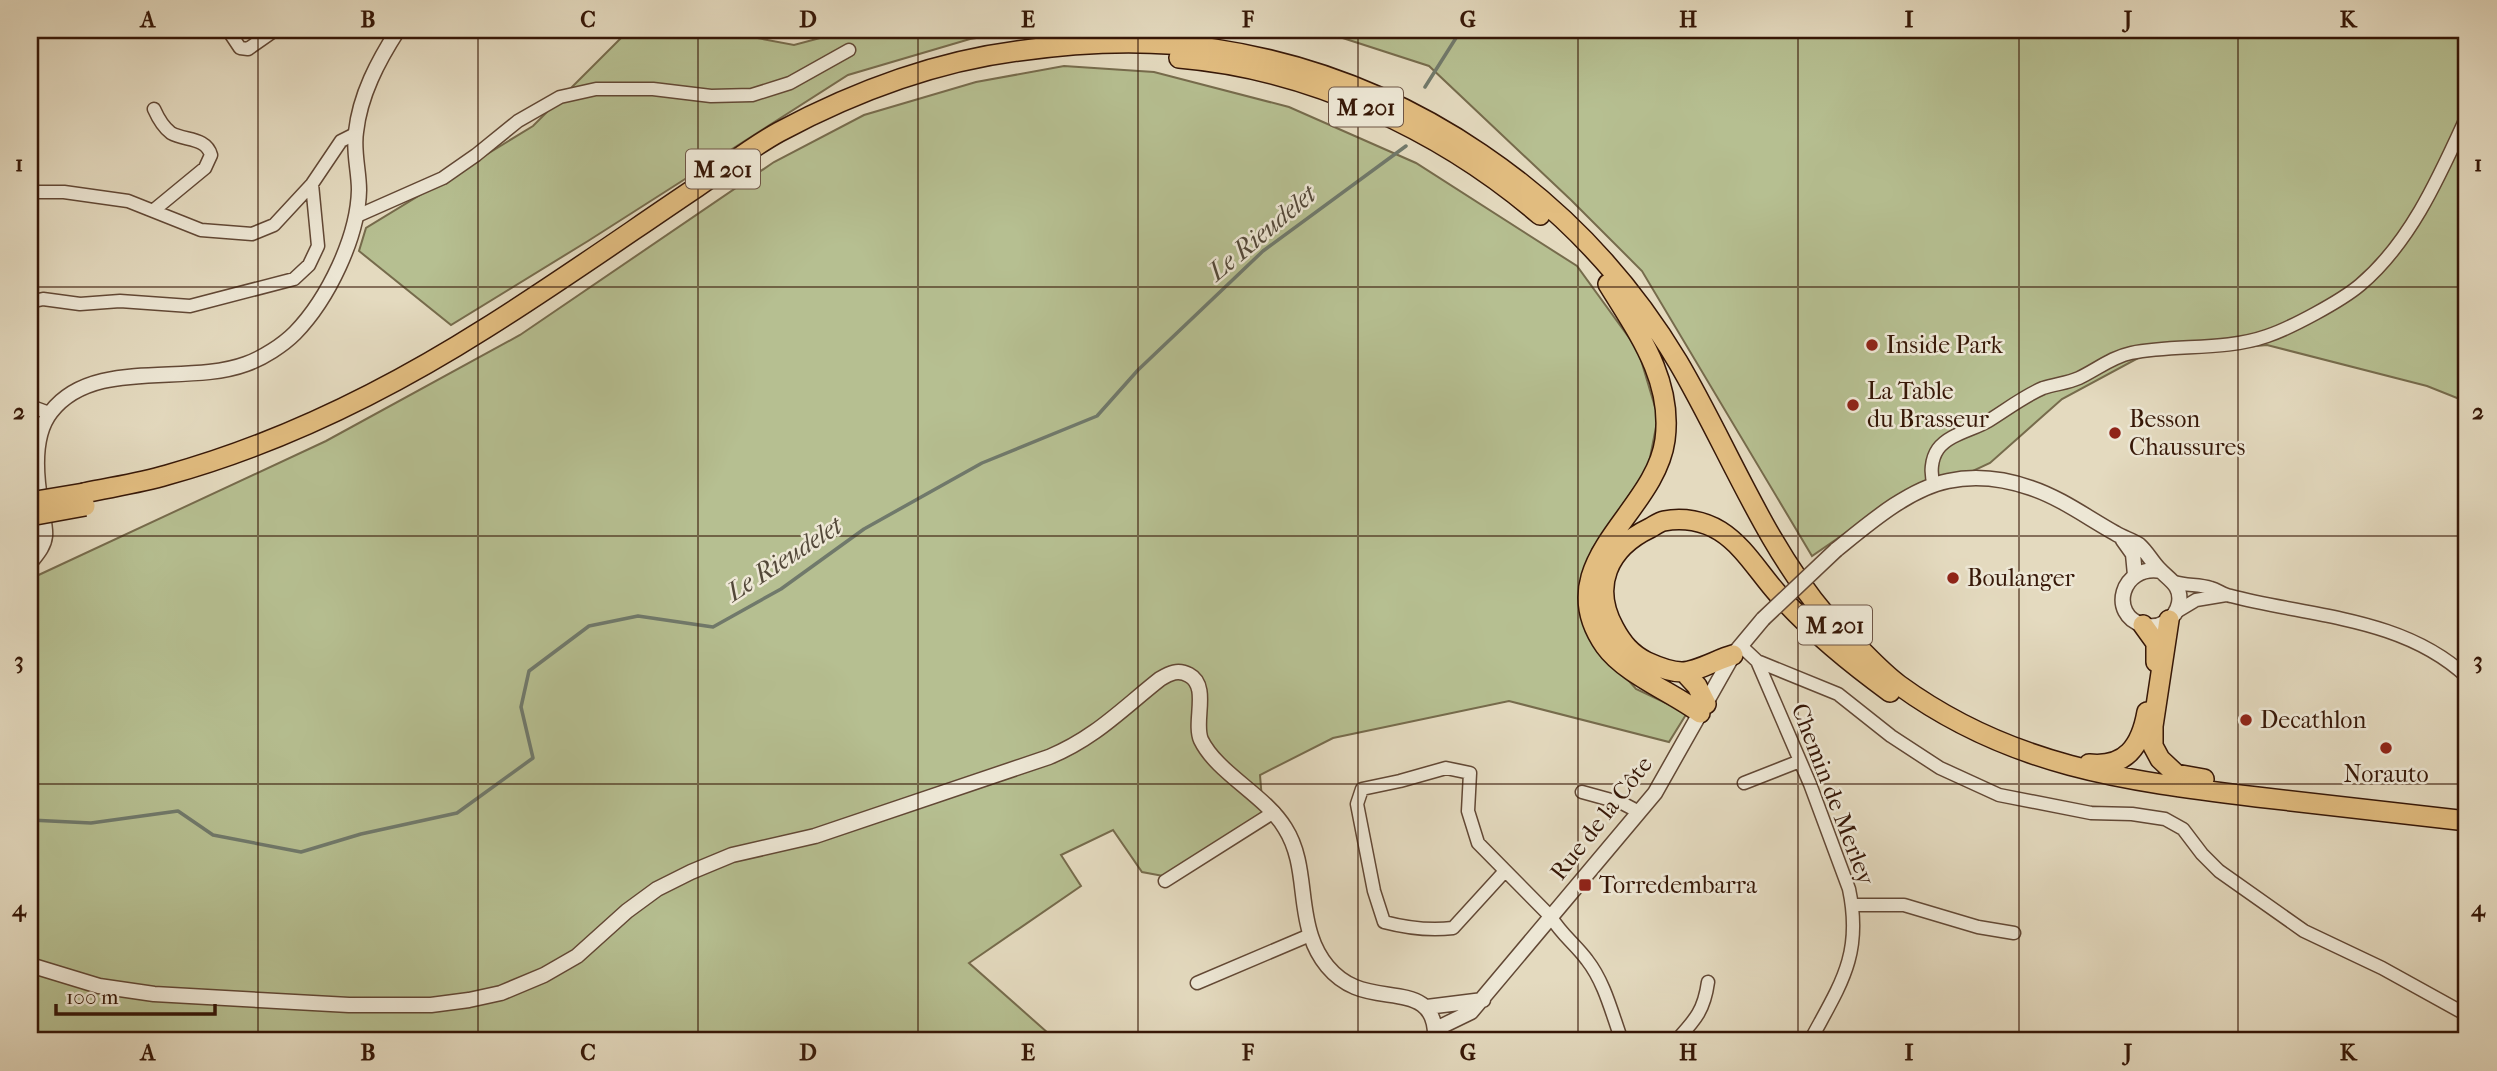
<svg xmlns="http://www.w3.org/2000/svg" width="2497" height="1071" viewBox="0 0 2497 1071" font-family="'IM FELL French Canon',serif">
	<rect width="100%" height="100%" fill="#e4dabf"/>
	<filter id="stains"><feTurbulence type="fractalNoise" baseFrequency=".00286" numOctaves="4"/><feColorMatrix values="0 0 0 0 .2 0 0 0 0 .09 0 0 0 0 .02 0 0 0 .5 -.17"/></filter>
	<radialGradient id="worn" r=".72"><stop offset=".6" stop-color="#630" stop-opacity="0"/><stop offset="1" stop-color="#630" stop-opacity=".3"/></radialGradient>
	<path fill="#b6bf91" stroke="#766b4c" stroke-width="2" d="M629,30H715L794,45L850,30H1028L970,39L848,75L588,241L451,325L359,251L366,228L533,126Z
		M1318,30H2467V402L2427,386L2267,345L2140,357L2062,399L1990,463L1857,525L1812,556L1642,271L1571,200L1429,66Z
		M1064,66L1154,72L1289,107L1416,163L1577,266L1638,350L1658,417L1648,468L1592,549L1581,598L1595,643L1636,689L1687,713L1669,742L1509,701L1333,738L1260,775L1263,812L1163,876L1142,872L1113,830L1061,855L1081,886L969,963L1057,1041H30V579L326,441L520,335L774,162L864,115L976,82Z"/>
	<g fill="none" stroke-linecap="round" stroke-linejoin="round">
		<path stroke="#70796b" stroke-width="3.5" d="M1425,87L1461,30
			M30,820L91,823L178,811L213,835L301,852L361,834L457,813L533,758L521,707L529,671L589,626L638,616L713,627L781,589L864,529L982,463L1097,416L1138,370L1263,251L1406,146"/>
		<defs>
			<path id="minor" d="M228,30L240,48L248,49L275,30
				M154,109C158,118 163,127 171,133C185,141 206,137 211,155L205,168L154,210
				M30,192H64L128,201L201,230L252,234L274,225L312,184L341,141L355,134
				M357,216L443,178L476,155L518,121L560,97L596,89H653L711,96L752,95L790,83L849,50
				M30,302L43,299L80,304L120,301L190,306L294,279L309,265L318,246L312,184
				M30,406L49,413
				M1934,484C1930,474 1931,459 1938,449C1949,434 1973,430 1988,421C2006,410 2024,396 2043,388C2055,384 2068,383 2079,378C2096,370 2112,357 2131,353C2176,344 2224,351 2267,336C2291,328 2341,301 2360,285C2411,242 2440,175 2467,116
				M2174,582C2187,586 2199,584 2211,588C2218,590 2224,595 2231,596C2311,617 2403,617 2467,677
				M2176,612L2196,600L2226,595
				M1741,646L1757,661L1810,784L1849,889C1863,955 1840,985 1810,1041
				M1757,661L1838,694L1891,736L1940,768L1999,795L2091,813L2132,814L2165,819L2183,829L2202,854L2219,871L2304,931L2382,968L2467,1015
				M1744,783L1800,761
				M1582,792L1622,803L1639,812
				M1505,871L1453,928C1429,931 1407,928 1384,922L1374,891L1357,804L1362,789L1400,781L1446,768L1470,773L1468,811L1478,843L1551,917C1561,934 1576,945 1587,960C1605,983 1612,1014 1622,1041
				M1165,881L1274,812
				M1853,905H1904L1978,927L2014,933
				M1197,983L1310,935
				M1676,1041C1695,1020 1704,1011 1708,982"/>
			<path id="tertiary" d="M2123,540L2133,554L2135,575
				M1836,550C1867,525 1908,489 1948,481C1976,475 2005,479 2031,488C2061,498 2088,518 2115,533C2123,538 2131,540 2139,545C2147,552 2152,562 2159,569C2169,580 2182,585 2179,603C2176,619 2159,630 2143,625C2108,615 2121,564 2161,571
				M30,563C36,555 44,547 45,536C46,527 42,514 41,504C36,476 32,436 51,412C93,357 187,386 246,364C263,358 283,345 295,333C328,299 358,237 359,190C359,171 353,151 356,132C360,95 378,61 398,30
				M30,965L99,986L154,994L349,1005H431L469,1000L501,993L544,975L577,956L627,911L657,889L691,872L732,855L815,836L1049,757C1095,738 1122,709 1160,679C1170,673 1178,669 1189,675C1210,686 1193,722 1201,740C1217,773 1265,795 1285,828C1306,861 1299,901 1311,936C1318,958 1333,978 1355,987C1390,1002 1438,985 1435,1041
				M1427,1007L1483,1000
				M1436,1029L1471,1012L1655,793L1733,655L1763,619"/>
			<path id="trunk" d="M1179,58C1310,69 1441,130 1540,215
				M1608,284C1638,333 1673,380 1665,440C1655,514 1547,563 1605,646C1625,674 1672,692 1700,713
				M84,493C112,487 140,483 167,475C279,444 388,390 486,328C558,283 627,234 697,187C724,169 750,148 779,132C854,92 933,62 1018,51C1081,42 1151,39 1214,49C1407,78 1578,195 1678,362C1727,445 1764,544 1827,617C1836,628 1848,637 1858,647C1871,660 1884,674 1899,685C2010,766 2125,781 2257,797C2327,805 2397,813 2467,821
				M2169,620L2153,726V746L2160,759L2176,774L2204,779
				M2143,625L2156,643V662
				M1733,655C1718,659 1696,672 1682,672C1670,672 1658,667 1647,662C1631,654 1622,643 1614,628C1591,586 1608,548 1650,528C1654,526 1659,522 1664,521C1683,517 1704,521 1720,531C1744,546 1759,573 1778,594C1811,631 1850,663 1890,692
				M1684,672L1697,686L1706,704
				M2089,764C2126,768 2141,746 2147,712"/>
		</defs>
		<use href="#minor" stroke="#624835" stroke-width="15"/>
		<use href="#tertiary" stroke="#624835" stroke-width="17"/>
		<use href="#trunk" stroke="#361707" stroke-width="22"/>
		<use href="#minor" stroke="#ede7d5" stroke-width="12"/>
		<use href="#tertiary" stroke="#ede7d5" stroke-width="14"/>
		<use href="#trunk" stroke="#e2bd80" stroke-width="19"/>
		<defs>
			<path id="tertiary-bridge" d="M1763,619L1836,550"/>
			<path id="trunk-bridge" d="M30,502L84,493
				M30,516L85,506"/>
		</defs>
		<use href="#tertiary-bridge" stroke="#624835" stroke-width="17" stroke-linecap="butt"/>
		<use href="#trunk-bridge" stroke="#361707" stroke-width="22" stroke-linecap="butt"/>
		<use href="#tertiary-bridge" stroke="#ede7d5" stroke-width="14"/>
		<use href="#trunk-bridge" stroke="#e2bd80" stroke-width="19"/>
	</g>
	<path fill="none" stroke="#361707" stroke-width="2" stroke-opacity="0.55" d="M258,30V1041M478,30V1041M698,30V1041M918,30V1041M1138,30V1041M1358,30V1041M1578,30V1041M1798,30V1041M2019,30V1041M2238,30V1041M30,287H2467M30,536H2467M30,784H2467"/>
	<g fill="#8f2418" stroke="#ede7d5" stroke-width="2.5">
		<circle cx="1872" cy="345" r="7"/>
		<circle cx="1853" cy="405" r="7"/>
		<circle cx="2115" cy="433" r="7"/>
		<circle cx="1953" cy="578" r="7"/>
		<circle cx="2246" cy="720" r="7"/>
		<circle cx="2386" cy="748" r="7"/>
		<rect x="1578" y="878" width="14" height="14" rx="3.5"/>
	</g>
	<g text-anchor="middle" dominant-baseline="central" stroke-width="5" stroke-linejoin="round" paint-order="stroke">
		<g fill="#ede7d5" stroke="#6d5545" stroke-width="2">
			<rect x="1329" y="87.5" width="74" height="39" rx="5"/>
			<rect x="686" y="149.5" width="74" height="39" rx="5"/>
			<rect x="1798" y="605.5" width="74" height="39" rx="5"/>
		</g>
		<g font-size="23" font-weight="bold" fill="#361707">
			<text x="1366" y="107">M 201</text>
			<text x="723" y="169">M 201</text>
			<text x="1835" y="625">M 201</text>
		</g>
		<g font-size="24" fill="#361707" stroke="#ede7d5" text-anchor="start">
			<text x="1886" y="345">Inside Park</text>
			<text x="1867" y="391">La Table<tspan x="1867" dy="28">du Brasseur</tspan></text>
			<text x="2129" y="419">Besson<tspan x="2129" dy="28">Chaussures</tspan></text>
			<text x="1967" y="578">Boulanger</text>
			<text x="2260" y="720">Decathlon</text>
			<text x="2386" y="774" text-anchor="middle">Norauto</text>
			<text x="1599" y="885">Torredembarra</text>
		</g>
		<g font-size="24" fill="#361707" stroke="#ede7d5">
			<text transform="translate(1833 794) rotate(69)">Chemin de Merley</text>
			<text transform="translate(1601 818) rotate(-52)">Rue de la Côte</text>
		</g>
		<g font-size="26" font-style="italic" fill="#534839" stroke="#ede7d5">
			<text transform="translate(1262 233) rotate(-40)">Le Rieudelet</text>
			<text transform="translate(784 559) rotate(-33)">Le Rieudelet</text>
		</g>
	</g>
	<rect width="2497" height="1071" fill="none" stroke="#e4dabf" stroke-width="77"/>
	<path d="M56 1004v10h159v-10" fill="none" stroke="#361707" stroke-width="3.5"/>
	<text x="66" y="1004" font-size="21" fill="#361707" stroke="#ede7d5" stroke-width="5" paint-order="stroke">100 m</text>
	<rect x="38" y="38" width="2420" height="994" fill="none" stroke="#361707" stroke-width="2.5"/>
	<g font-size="23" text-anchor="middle" font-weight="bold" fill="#361707">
		<text x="148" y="27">A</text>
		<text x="368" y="27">B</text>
		<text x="588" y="27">C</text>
		<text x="808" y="27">D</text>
		<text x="1028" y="27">E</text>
		<text x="1248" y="27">F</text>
		<text x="1468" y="27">G</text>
		<text x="1688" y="27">H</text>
		<text x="1909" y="27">I</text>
		<text x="2128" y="27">J</text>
		<text x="2348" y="27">K</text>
		<text x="19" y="171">1</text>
		<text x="2478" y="171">1</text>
		<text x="19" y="419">2</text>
		<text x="2478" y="419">2</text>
		<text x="19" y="668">3</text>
		<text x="2478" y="668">3</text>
		<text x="19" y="916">4</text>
		<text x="2478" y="916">4</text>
		<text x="148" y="1060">A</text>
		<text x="368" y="1060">B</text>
		<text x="588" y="1060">C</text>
		<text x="808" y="1060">D</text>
		<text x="1028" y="1060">E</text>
		<text x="1248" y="1060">F</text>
		<text x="1468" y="1060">G</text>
		<text x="1688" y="1060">H</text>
		<text x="1909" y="1060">I</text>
		<text x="2128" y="1060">J</text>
		<text x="2348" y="1060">K</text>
	</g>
	<rect width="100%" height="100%" filter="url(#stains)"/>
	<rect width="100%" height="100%" fill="url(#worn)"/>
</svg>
